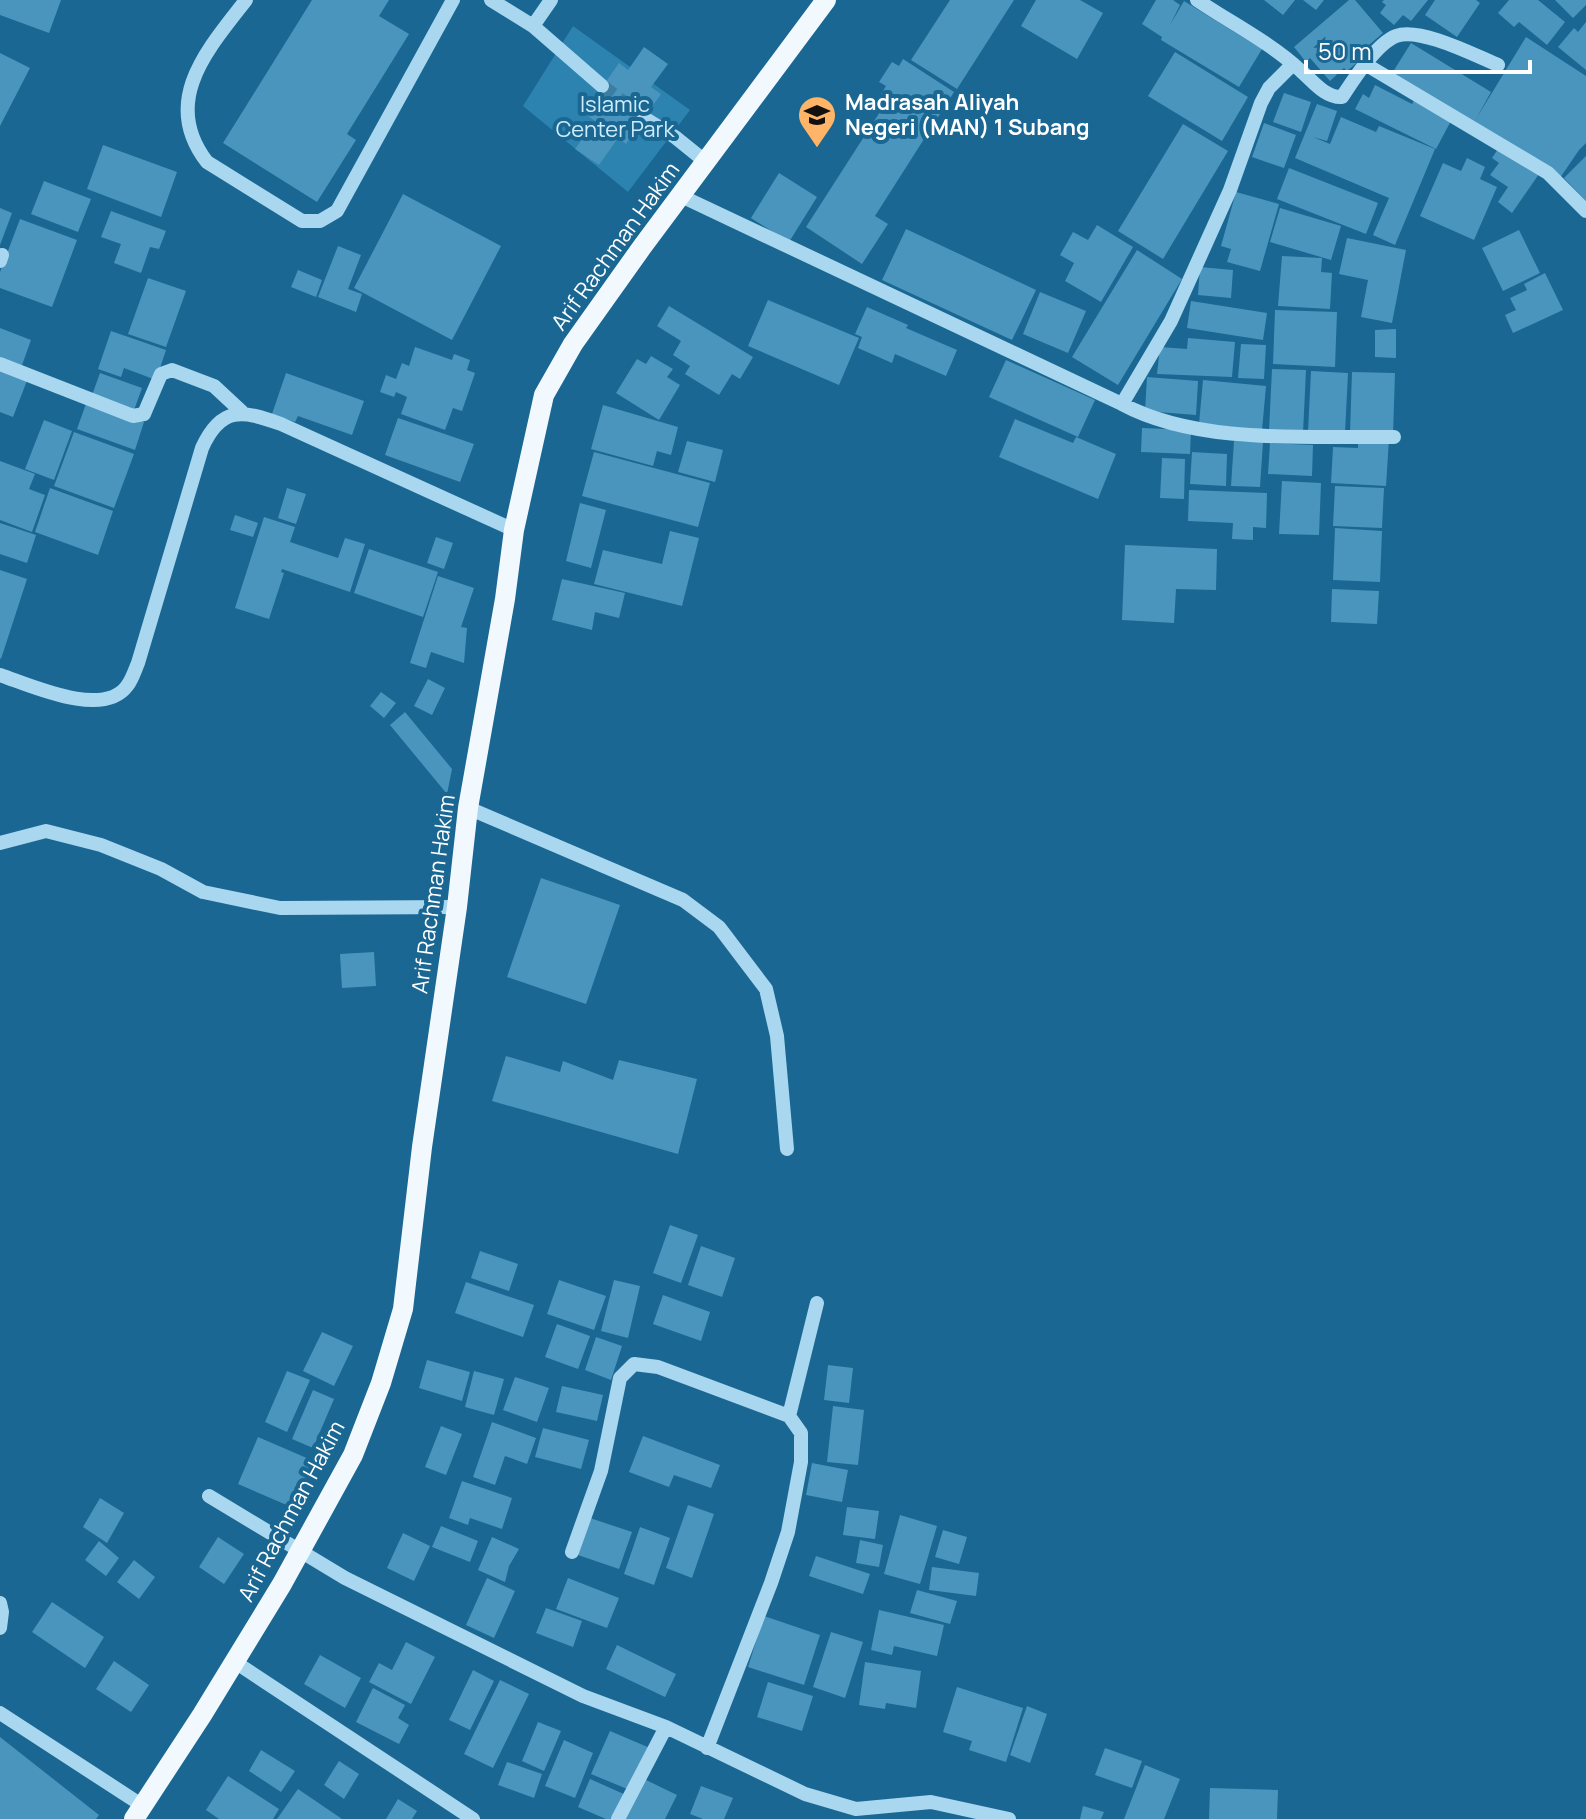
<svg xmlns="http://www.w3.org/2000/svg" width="1586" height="1819" viewBox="0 0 1586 1819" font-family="Manrope,sans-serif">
	<rect width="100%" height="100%" fill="#196792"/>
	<path fill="#2c83b0" d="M573,26L690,110L628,192L523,106Z"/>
	<path fill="#4a95bd" d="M0,0H61L49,33L0,15Z
		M312,0H389L379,16L409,34L347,134L356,140L317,202L223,143Z
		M950,0H1014L957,89L911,60Z
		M1036,0H1080L1103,13L1077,59L1021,26Z
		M1156,0H1173L1180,5L1170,25L1184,1L1262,49L1239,87L1161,40L1162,37L1142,24Z
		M1264,0H1295L1283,15Z
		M1303,0H1324L1316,10Z
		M1349,0H1355L1383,33L1362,51L1366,55L1347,71L1344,68L1330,81L1310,58L1306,62L1294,47Z
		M1384,0H1428L1411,21L1403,15L1394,25L1380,13L1386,5L1382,2Z
		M1435,0H1476L1480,3L1457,37L1425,15Z
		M1509,0H1538L1565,22L1547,45L1519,22L1514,27L1498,13Z
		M1555,0H1586V5L1573,18Z
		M1586,22V70L1558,47L1574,28L1578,32Z
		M1526,37L1586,76V143L1579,150L1560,178L1391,75L1411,43L1491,92L1476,119Z
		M644,47L668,64L651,87L661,94L626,144L618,138L599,165L575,149L595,121L584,113L619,63L628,70Z
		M1175,52L1248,97L1222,141L1148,96Z
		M0,53L30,68L0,126Z
		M903,59L954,92L875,216L888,224L862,264L806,227L887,101L880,96L886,86L879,82L892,62L899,66Z
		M1375,85L1412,104L1415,99L1452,119L1436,149L1355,109L1363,94L1369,98Z
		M1284,93L1311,102L1301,132L1273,122Z
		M1317,104L1337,111L1327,141L1313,137L1330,144L1341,117L1376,132L1379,126L1435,149L1395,245L1373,235L1389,198L1295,158Z
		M1264,123L1296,135L1284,168L1252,157Z
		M1183,124L1228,151L1163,259L1118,231Z
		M103,145L177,172L161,217L87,189Z
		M1500,146L1539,174L1512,213L1498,202L1508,187L1490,175L1499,163L1492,158Z
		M1586,156V201L1564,178Z
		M1467,158L1485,167L1480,179L1497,187L1474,240L1420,216L1443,163L1461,171Z
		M1289,168L1378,203L1366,234L1277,199Z
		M779,173L817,197L789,242L751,218Z
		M44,181L91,199L78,232L31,214Z
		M1236,192L1279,204L1260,271L1227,262L1231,249L1221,246Z
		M403,194L501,246L452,340L354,288Z
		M0,208L12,213L0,245Z
		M1280,208L1341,226L1331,260L1270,242Z
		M111,211L166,231L159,249L150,247L141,273L114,263L121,244L101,237Z
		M20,219L77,240L52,307L0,288V272Z
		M1097,225L1133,247L1101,302L1065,281L1074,263L1060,255L1073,232L1088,240Z
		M906,229L1036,290L1012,340L882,280Z
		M1519,230L1540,273L1503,291L1482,248Z
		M1347,238L1406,250L1392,323L1361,317L1368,280L1339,274Z
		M338,246L361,255L348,289L362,294L356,312L318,297Z
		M1137,250L1182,279L1118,385L1072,357Z
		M1282,256L1322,258L1321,272L1332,273L1330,309L1278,306Z
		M1200,267L1233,270L1231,298L1198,295Z
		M298,270L322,280L316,297L291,287Z
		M1545,273L1563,310L1513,333L1505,315L1516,310L1510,298L1527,290L1524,284Z
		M148,278L186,291L166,347L128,334Z
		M1040,292L1086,311L1068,353L1023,334Z
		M768,300L859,338L839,385L748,346Z
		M1191,301L1267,313L1263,340L1187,328Z
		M669,306L753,357L740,379L732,374L719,395L685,374L690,366L673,355L681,341L657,326Z
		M867,307L908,325L906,328L957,350L946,376L895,354L892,363L858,348L862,337L855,334Z
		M1275,310L1337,312L1335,367L1273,364Z
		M0,328L31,340L21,368L0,360Z
		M1396,329V358L1375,357V330Z
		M111,331L166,350L156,380L124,368L121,377L98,369Z
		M1188,338L1235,342L1232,377L1157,374L1160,347L1187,349Z
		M1241,344L1266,345L1264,379L1238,378Z
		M415,347L452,360L454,354L470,360L467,370L475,373L462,411L453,408L445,430L401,414L407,397L396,392L394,397L380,392L386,375L396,379L402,363L409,366Z
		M651,356L673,369L667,377L680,385L659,420L616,393L637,359L646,364Z
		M1006,360L1095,400L1078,437L989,397Z
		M0,368L28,378L13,417L0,412Z
		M1272,369L1306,370L1303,433L1269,431Z
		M1311,371L1348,373L1345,433L1308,432Z
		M1352,372L1395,373L1393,435L1350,433Z
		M100,373L142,388L133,413L91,398Z
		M286,373L364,401L352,435L298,416L295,422L272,414Z
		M1147,377L1198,381L1196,415L1145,411Z
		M1203,380L1266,386L1262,430L1199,424Z
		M87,401L144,422L135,450L77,429Z
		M603,405L678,427L671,455L657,451L653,466L591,449Z
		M398,418L474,444L460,482L385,455Z
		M1015,419L1073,443L1076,437L1116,454L1098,499L999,457Z
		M44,420L72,431L54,480L25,469Z
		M1142,428L1191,430L1190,454L1141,452Z
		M74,432L134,454L114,508L54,486Z
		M1358,438L1389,439L1386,486L1331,483L1333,447L1358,448Z
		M687,441L723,450L715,482L678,472Z
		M1234,441L1263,442L1260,487L1231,486Z
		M1270,443L1313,445L1312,476L1268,474Z
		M594,452L710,483L698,527L582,496Z
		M1192,452L1227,454L1226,486L1190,484Z
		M1162,458L1185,459L1184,499L1160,498Z
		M0,461L35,474L29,489L45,495L32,532L0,520Z
		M1282,481L1321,483L1319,535L1279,534Z
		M1335,486L1384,488L1382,528L1333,526Z
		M50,488L113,511L98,555L35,532Z
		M287,488L306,494L296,524L278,518Z
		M1189,490L1267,493L1266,528L1253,527V540L1232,539L1233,523L1188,521Z
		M580,503L606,510L591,568L566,561Z
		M235,515L258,523L253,537L230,530Z
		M264,517L295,527L290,542L338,558L345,538L365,544L350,592L282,569L281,572L284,573L269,619L235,608Z
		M0,523L36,535L27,563L0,554Z
		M1335,528L1382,531L1380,582L1333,580Z
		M670,531L699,538L682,606L594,584L603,550L662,564Z
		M436,537L453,543L444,569L427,563Z
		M1125,545L1217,549L1216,590L1176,589L1174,623L1122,620Z
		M369,549L438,572L423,617L354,593Z
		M0,570L27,579L1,659L0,658Z
		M438,576L474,588L461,627L467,628L464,663L431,652L426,668L410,663Z
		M562,579L625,593L619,618L595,612L592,630L552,620Z
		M1332,589L1379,591L1377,624L1331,622Z
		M428,679L445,688L432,715L414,706Z
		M381,692L396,703L384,718L370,706Z
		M405,712L452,769L447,794L390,725Z
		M541,878L620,905L586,1004L507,977Z
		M374,952L376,986L342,988L340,954Z
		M506,1056L560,1072L563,1061L613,1080L619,1060L697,1079L678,1154L492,1101Z
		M670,1225L698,1235L681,1283L653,1273Z
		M701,1246L735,1258L722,1297L688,1285Z
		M480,1251L518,1264L509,1291L471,1278Z
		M559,1280L606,1296L594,1330L547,1314Z
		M614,1280L640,1286L628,1338L601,1331Z
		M466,1282L534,1305L523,1337L455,1313Z
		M663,1295L710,1312L701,1341L653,1324Z
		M557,1324L590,1336L578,1369L545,1357Z
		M322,1332L353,1346L334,1386L303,1371Z
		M596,1337L622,1346L611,1380L585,1370Z
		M427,1360L470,1372L462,1401L419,1388Z
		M828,1365L853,1368L849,1403L824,1400Z
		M287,1371L310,1380L287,1432L265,1422Z
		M474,1371L504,1379L494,1415L465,1407Z
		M515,1377L549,1388L537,1422L503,1410Z
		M562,1386L603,1395L597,1421L556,1412Z
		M313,1390L334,1399L313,1448L292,1439Z
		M833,1406L864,1410L858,1465L827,1462Z
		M492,1422L536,1438L527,1464L505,1456L495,1485L473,1477Z
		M441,1426L462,1434L446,1475L425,1467Z
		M543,1428L589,1440L581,1469L535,1457Z
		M643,1436L720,1465L711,1488L674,1475L669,1487L629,1472Z
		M258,1437L316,1462L296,1509L238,1484Z
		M812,1463L848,1470L842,1502L806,1495Z
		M462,1481L512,1498L502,1529L470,1518L468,1525L449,1518Z
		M100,1498L124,1513L107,1543L83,1527Z
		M688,1505L714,1514L692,1578L666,1568Z
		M847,1507L879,1511L875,1539L843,1535Z
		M900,1515L937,1526L920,1584L884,1574Z
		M590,1518L632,1532L619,1569L578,1555Z
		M441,1526L478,1541L470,1562L432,1547Z
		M640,1527L670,1538L654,1585L624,1574Z
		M943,1530L967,1537L959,1564L935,1557Z
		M403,1533L430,1546L414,1581L387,1568Z
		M218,1537L244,1554L224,1584L199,1567Z
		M492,1537L519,1549L509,1566L505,1582L478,1570Z
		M860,1540L883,1545L879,1567L856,1563Z
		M99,1541L119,1558L106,1576L85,1560Z
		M816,1556L870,1574L863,1594L809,1576Z
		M134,1560L155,1577L139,1599L117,1582Z
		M932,1567L979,1573L976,1596L929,1590Z
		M487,1578L515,1591L494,1638L466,1625Z
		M568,1578L619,1598L607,1628L556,1609Z
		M917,1590L957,1601L950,1624L910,1613Z
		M52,1602L104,1637L85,1668L32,1632Z
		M546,1608L582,1621L573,1647L536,1633Z
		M879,1610L944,1625L937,1656L894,1646L892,1655L871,1650Z
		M764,1616L820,1635L804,1685L748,1667Z
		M831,1632L863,1642L845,1698L813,1687Z
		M406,1642L435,1657L411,1704L369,1682L379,1663L392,1670Z
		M617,1645L676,1674L665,1697L606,1669Z
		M320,1655L361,1678L345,1708L304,1684Z
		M114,1661L149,1685L131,1712L96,1689Z
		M865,1662L921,1671L916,1708L886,1703L885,1709L859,1705Z
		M473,1670L494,1681L470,1730L449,1720Z
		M500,1680L529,1694L493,1768L464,1754Z
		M768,1682L813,1696L802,1731L757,1717Z
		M957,1687L1023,1708L1006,1762L969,1750L972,1741L943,1732Z
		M373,1688L405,1705L398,1718L409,1725L399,1744L356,1722Z
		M1027,1706L1047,1714L1030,1763L1010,1755Z
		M538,1722L561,1731L544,1771L522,1761Z
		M610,1731L650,1748L632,1791L591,1774Z
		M0,1737L99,1815L96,1819H0Z
		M564,1740L593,1753L575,1798L545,1786Z
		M1105,1748L1142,1761L1132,1788L1095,1775Z
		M261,1750L295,1771L281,1792L249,1771Z
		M339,1761L359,1774L344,1799L324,1785Z
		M507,1762L542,1774L534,1798L498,1785Z
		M1145,1765L1180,1779L1164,1819H1124Z
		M228,1776L279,1809L273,1819H219L206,1810Z
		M590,1779L626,1795L617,1819H606L578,1807Z
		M644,1779L677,1795L665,1819H624Z
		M701,1786L733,1798L724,1819H703L690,1814Z
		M1210,1788L1278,1790L1277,1819H1209Z
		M298,1789L342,1819H277Z
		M398,1799L417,1811L412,1819H386Z
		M1083,1806L1104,1812L1101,1819H1080Z"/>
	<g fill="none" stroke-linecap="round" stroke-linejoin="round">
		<path stroke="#3c7ea2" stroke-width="14" stroke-dasharray="14 7" stroke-linecap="butt" d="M602,86L644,118"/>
		<path stroke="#a9d7ef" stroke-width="14" d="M246,0C208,49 160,101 207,162L302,221H320L337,211L453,0
			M491,0L533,26L602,86
			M1197,0C1231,23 1271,43 1301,71C1313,81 1325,98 1342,97C1354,79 1376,44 1396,36C1420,27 1474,55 1498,65
			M533,26L551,0
			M1365,64L1548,173L1586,211
			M644,118L675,137L706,162
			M681,196L1122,404L1171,321L1230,190L1261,103L1269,88L1293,64
			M0,261L2,255
			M0,364L133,416L144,414L161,374L172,370L214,386L242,412
			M1122,404C1198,445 1309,436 1394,437
			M0,675C30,685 103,719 127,686C132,680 135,670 138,663L202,448C221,406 242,410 281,424L514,530
			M468,808L683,900L719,927L766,989L777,1036L787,1149
			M0,843L46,831L101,845L161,869L203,892L280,908L457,907
			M789,1416L817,1303
			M209,1496L345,1578L583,1696L666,1727L805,1794L856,1809L931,1802L1009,1819
			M572,1552L601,1471L620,1378L634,1364L658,1367L789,1416L801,1433V1462L788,1532L771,1583L707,1748
			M0,1603L2,1612L0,1628
			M235,1662L473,1819
			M0,1713L143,1806
			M618,1819L666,1727"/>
		<path stroke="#f1f9ff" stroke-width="20" d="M134,1819L202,1715L282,1584L353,1455L381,1383L403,1309L422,1147L457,907L468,808L505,599L514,530L544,395L573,344L642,247L826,0"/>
	</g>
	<defs>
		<symbol id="school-pin" viewBox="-11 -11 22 30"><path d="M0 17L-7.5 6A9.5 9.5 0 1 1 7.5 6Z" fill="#ffb467" stroke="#196792"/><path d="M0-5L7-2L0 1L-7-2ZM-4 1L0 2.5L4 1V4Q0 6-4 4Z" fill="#111"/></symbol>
	</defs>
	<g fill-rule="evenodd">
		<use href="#school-pin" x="795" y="93" width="44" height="60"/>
	</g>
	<g text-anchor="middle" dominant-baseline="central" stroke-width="8" stroke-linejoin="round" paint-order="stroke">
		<g font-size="22" font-weight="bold" fill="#fff" stroke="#196792" text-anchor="start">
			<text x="845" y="102">Madrasah Aliyah<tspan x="845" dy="25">Negeri (MAN) 1 Subang</tspan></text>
		</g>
		<g font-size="22" fill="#cfecfb" stroke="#196792">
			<text x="615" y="104">Islamic<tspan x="615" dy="25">Center Park</tspan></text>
		</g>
		<g font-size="22" fill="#fff" stroke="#196792">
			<text transform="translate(615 246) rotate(-54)">Arif Rachman Hakim</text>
			<text transform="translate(433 894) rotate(-82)">Arif Rachman Hakim</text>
			<text transform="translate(291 1511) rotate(-62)">Arif Rachman Hakim</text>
		</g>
	</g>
	<path d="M1306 60v12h224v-12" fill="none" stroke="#ffffff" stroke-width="4"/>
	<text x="1318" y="60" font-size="24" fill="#ffffff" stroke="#196792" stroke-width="6" paint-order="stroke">50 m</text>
</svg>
